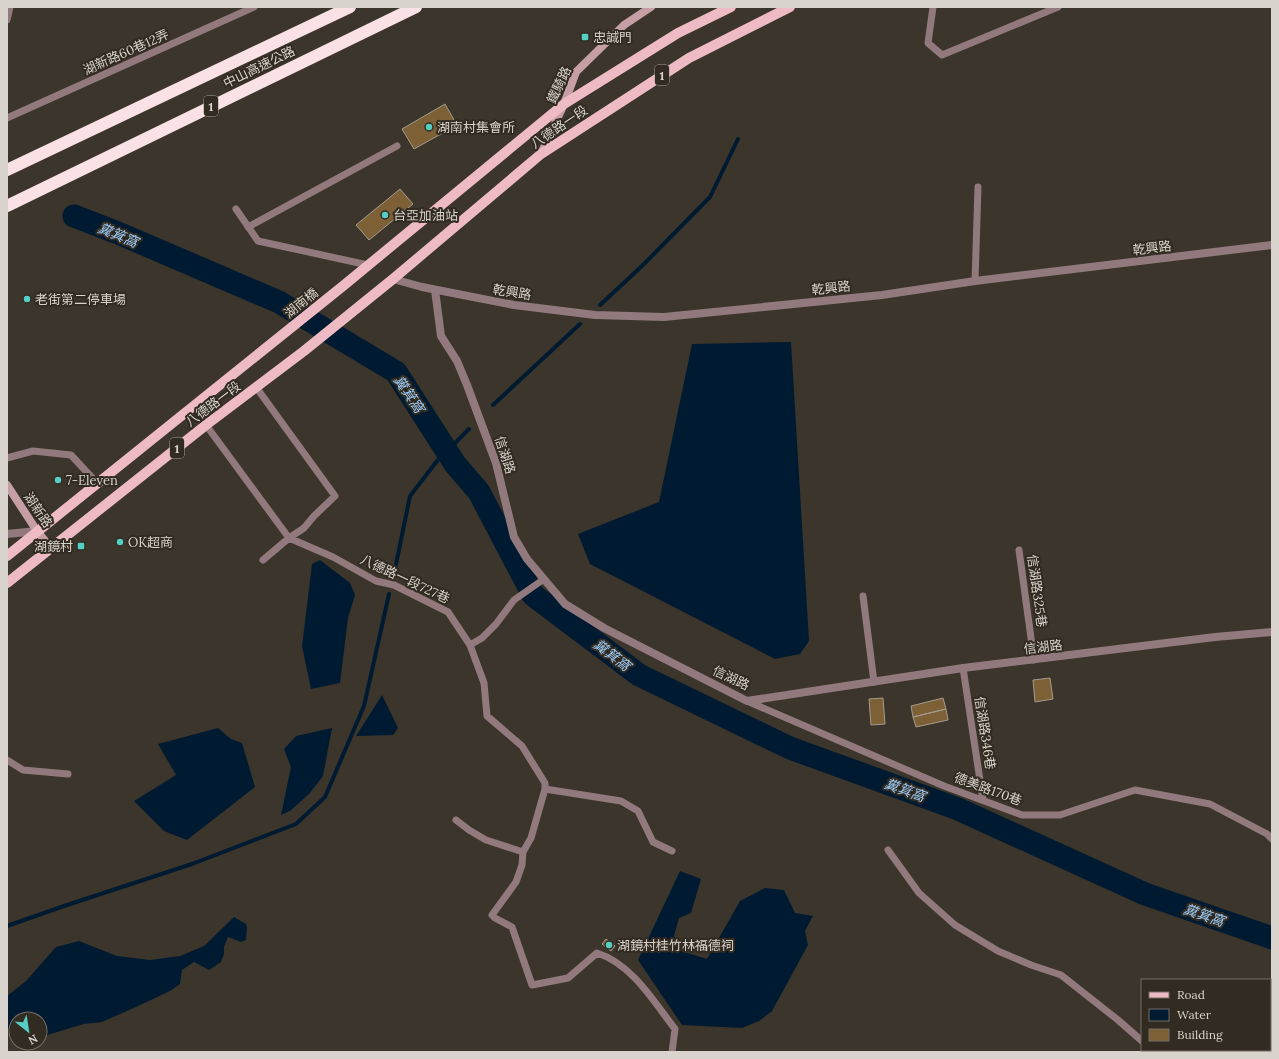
<svg xmlns="http://www.w3.org/2000/svg" width="1279" height="1059" viewBox="0 0 1279 1059" font-family="Lora,'Noto Sans TC',serif">
	<rect width="100%" height="100%" fill="#3c352b"/>
	<path fill="#001b31" d="M791,342L809,641L800,654L775,659L590,564L578,534L659,502L692,344Z
		M320,560L350,583L355,595L348,618L340,683L311,689L302,646L312,564Z
		M382,695L398,728L393,735L356,736Z
		M218,728L231,739L242,743L255,787L187,840L164,831L134,801L176,775L158,744Z
		M332,728L323,776L309,794L290,811L281,815L291,767L284,749L296,736Z
		M680,871L701,879L691,913L679,918L674,936L681,951L707,959L740,901L765,888L784,890L795,913L813,916L805,931L808,945L772,1011L759,1021L742,1028L682,1025L638,960Z
		M234,917L246,924L247,928L246,940L241,942L228,937L224,947V954L221,962L209,970L194,962L182,970L180,984L170,991L136,1007L102,1022L84,1024L44,1036L40,1035V1019H16V1034L7,1033V996L26,981L56,947L79,941L117,956L150,960L180,956L204,946Z"/>
	<g fill="none" stroke-linecap="round" stroke-linejoin="round">
		<path stroke="#001b31" stroke-width="4" d="M600,305L642,266L710,197L738,139
			M493,405L580,324
			M394,574L410,496L437,461L469,429
			M7,926L64,906L192,864L296,824L325,797L364,706L389,594"/>
		<path stroke="#001b31" stroke-width="23" d="M74,216L118,233L279,302L396,372L455,464L479,492L533,595L639,675L790,748L958,809L1145,894L1272,938"/>
	</g>
	<path fill="#7d6036" stroke="#a39b8f" d="M445,104L457,125L414,149L402,129Z
		M400,189L413,204L369,240L356,225Z
		M1050,678L1053,699L1035,702L1033,680Z
		M883,698L885,724L871,725L869,699Z
		M943,698L946,709L913,717L911,706Z
		M946,709L948,720L916,727L913,717Z
		M606,939L615,946L611,951L602,944Z"/>
	<g fill="none" stroke-linecap="round" stroke-linejoin="round">
		<path stroke="#92797d" stroke-width="7" d="M933,7L928,43L942,55L1058,7
			M7,20L10,7
			M7,118L254,7
			M236,209L258,241L368,265
			M248,227L397,146
			M975,281L978,187
			M256,387L335,496L314,516L304,528L289,538L263,560
			M206,425L289,538L333,557L376,581L394,585L448,612L470,645L484,683L487,716L522,746L545,783V789L531,838L523,852L522,865L516,882L492,915L495,918L512,927L532,985L568,978L597,953C632,964 654,1002 675,1029L672,1052
			M7,458L33,451L71,455L97,483
			M1019,550L1034,660
			M863,596L874,682
			M470,645L482,638L496,624L514,600L544,579
			M963,668L983,800
			M747,701L944,786L1022,815H1060L1135,790L1210,804L1267,834L1272,839
			M7,760L23,770L68,774
			M545,789L621,801L638,811L653,842L672,851
			M456,820L469,830L486,840L523,852
			M888,850L919,893L955,925L998,951L1031,965L1061,975L1118,1020L1142,1041
			M1270,1028L1272,1027
			M1152,1050L1154,1052
			M1228,1052L1231,1050"/>
		<path stroke="#92797d" stroke-width="8" d="M393,279L422,287L514,305L595,315L664,317L882,295L975,281L1272,245
			M435,290L441,336L457,361L467,385L496,463L514,537L527,559L565,604L604,628L747,701L963,668L1215,637L1272,632
			M7,534L37,531"/>
		<path stroke="#c69fa6" stroke-width="8" d="M541,154L564,104L576,72L624,25L651,7
			M7,485L37,531L51,548"/>
		<path stroke="#eebbc4" stroke-width="10" d="M7,556L343,286L564,104L678,33L731,7
			M7,583L206,425L304,351L393,279L541,154L689,58L790,7"/>
		<path stroke="#f9e1e5" stroke-width="12" d="M7,170L350,7
			M7,206L416,7"/>
	</g>
	<g fill="#55cec5" stroke="#322b21" stroke-width="1.5">
		<rect x="581" y="33" width="8" height="8" rx="2"/>
		<circle cx="429" cy="127" r="4"/>
		<circle cx="385" cy="215" r="4"/>
		<circle cx="27" cy="299" r="4"/>
		<circle cx="58" cy="480" r="4"/>
		<circle cx="120" cy="542" r="4"/>
		<rect x="77" y="542" width="8" height="8" rx="2"/>
		<circle cx="609" cy="945" r="4"/>
	</g>
	<g text-anchor="middle" dominant-baseline="central" stroke-width="4" stroke-linejoin="round" paint-order="stroke">
		<g fill="#322b21" stroke="#a6a199" stroke-width="1">
			<rect x="655" y="65" width="14" height="20" rx="3"/>
			<rect x="204" y="96" width="14" height="20" rx="3"/>
			<rect x="170" y="438" width="14" height="20" rx="3"/>
		</g>
		<g font-size="12" font-weight="bold" fill="#d8d3cd">
			<text x="662" y="75">1</text>
			<text x="211" y="106">1</text>
			<text x="177" y="448">1</text>
		</g>
		<g font-size="13" fill="#d8d3cd" stroke="#322b21" text-anchor="start">
			<text x="593" y="37">忠誠門</text>
			<text x="437" y="127">湖南村集會所</text>
			<text x="393" y="215">台亞加油站</text>
			<text x="35" y="299">老街第二停車場</text>
			<text x="66" y="480">7-Eleven</text>
			<text x="128" y="542">OK超商</text>
			<text x="73" y="546" text-anchor="end">湖鏡村</text>
			<text x="617" y="945">湖鏡村桂竹林福德祠</text>
		</g>
		<g font-size="13" fill="#d8d3cd" stroke="#322b21">
			<text transform="translate(126 52) rotate(-24)">湖新路60巷12弄</text>
			<text transform="translate(259 67) rotate(-26)">中山高速公路</text>
			<text transform="translate(559 85) rotate(-65)">鐵騎路</text>
			<text transform="translate(559 127) rotate(-34)">八德路一段</text>
			<text transform="translate(1152 248) rotate(-7)">乾興路</text>
			<text transform="translate(831 288) rotate(-6)">乾興路</text>
			<text transform="translate(512 292) rotate(9)">乾興路</text>
			<text transform="translate(301 303) rotate(-39)">湖南橋</text>
			<text transform="translate(213 404) rotate(-37)">八德路一段</text>
			<text transform="translate(505 455) rotate(72)">信湖路</text>
			<text transform="translate(38 510) rotate(56)">湖新路</text>
			<text transform="translate(405 579) rotate(25)">八德路一段727巷</text>
			<text transform="translate(1037 591) rotate(82)">信湖路325巷</text>
			<text transform="translate(1043 647) rotate(-7)">信湖路</text>
			<text transform="translate(731 678) rotate(25)">信湖路</text>
			<text transform="translate(985 733) rotate(81)">信湖路346巷</text>
			<text transform="translate(988 789) rotate(20)">德美路170巷</text>
		</g>
		<g font-size="14" font-style="italic" fill="#9ecdf9" stroke="#322b21">
			<text transform="translate(118 235) rotate(23)">糞箕窩</text>
			<text transform="translate(409 394) rotate(56)">糞箕窩</text>
			<text transform="translate(612 655) rotate(37)">糞箕窩</text>
			<text transform="translate(905 790) rotate(20)">糞箕窩</text>
			<text transform="translate(1204 915) rotate(19)">糞箕窩</text>
		</g>
	</g>
	<rect width="1279" height="1059" fill="none" stroke="#d8d3cd" stroke-width="16"/>
	<rect x="1141" y="979" width="130" height="72" fill="#322b21" stroke="#746e66"/>
	<rect x="1149" y="992" width="20" height="6" fill="#eebbc4" stroke="#746e66"/>
	<text x="1177" y="999" font-size="12" fill="#d8d3cd">Road</text>
	<rect x="1149" y="1009" width="20" height="12" fill="#001b31" stroke="#746e66"/>
	<text x="1177" y="1019" font-size="12" fill="#d8d3cd">Water</text>
	<rect x="1149" y="1029" width="20" height="12" fill="#7d6036" stroke="#746e66"/>
	<text x="1177" y="1039" font-size="12" fill="#d8d3cd">Building</text>
	<g transform="translate(28 1031) rotate(150)"><circle r="19" fill="#322b21" stroke="#746e66"/>
	<path d="M0-3L7 15L0 10L-7 15Z" fill="#55cec5"/>
	<text y="-6" font-size="11" font-weight="bold" text-anchor="middle" fill="#d8d3cd">N</text>
	</g>
</svg>
